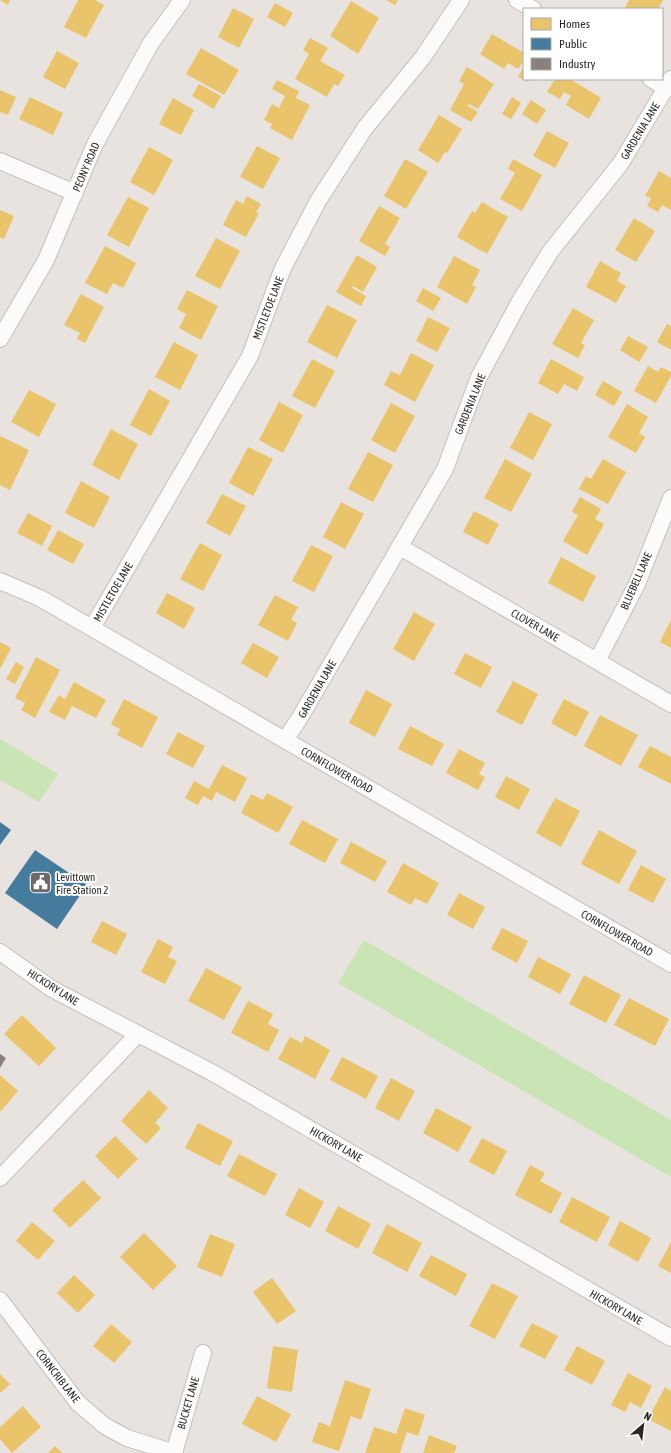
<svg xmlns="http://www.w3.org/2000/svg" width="671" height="1453" viewBox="0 0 671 1453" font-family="'Asap Condensed',sans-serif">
	<rect width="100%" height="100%" fill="#e8e3de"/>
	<path fill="#cae5b5" d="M0,739L58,774L39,802L0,780Z
		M364,940L671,1120V1177L338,983Z"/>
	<path fill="#e9c46a" d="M0,0H10L8,5Z
		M78,0H95L104,5L86,38L64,27Z
		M386,0H398L395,5Z
		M629,0H663L658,9H627L625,8Z
		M351,1L379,18L358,54L330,36Z
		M275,3L293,13L285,27L267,17Z
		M233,8L254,19L239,48L218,37Z
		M492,34L524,53V60L518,69L508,63L504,69L480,54Z
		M310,38L328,48L320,61L345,75L338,86L334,84L327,97L295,79L309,54L303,50Z
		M201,48L239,70L224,95L186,74Z
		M57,51L79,63L65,89L43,77Z
		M524,66V79H530L528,82L518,77Z
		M467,67L494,84L478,109L469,104L468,106L478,112L471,122L450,110L464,84L459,81Z
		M555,79H570L601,98L589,119L566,105L571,96L564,92L560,99L547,92Z
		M277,80L299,91L296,98L310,105L292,140L270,128L272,124L264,120L272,104L279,108L285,96L272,89Z
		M199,84L221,96L214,109L192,96Z
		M0,90L16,97L8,115L0,112Z
		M30,97L63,113L53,135L19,119Z
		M512,97L521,103L511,119L502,114Z
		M173,98L194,110L181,135L159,124Z
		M531,100L546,110L537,124L522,114Z
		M439,115L462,129L447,153L445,152L438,163L418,150Z
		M547,131L569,143L555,168L533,156Z
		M257,146L280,158L263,189L240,177Z
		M149,147L173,160L154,195L130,182Z
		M405,159L428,172L406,209L384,196Z
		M513,159L542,175L522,211L500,199L515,173L508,169Z
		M659,171L671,178V210L662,205L658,212L647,206L651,198L645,196Z
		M247,196L261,204L256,212L259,213L246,237L223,225L236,200L243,204Z
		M128,197L149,208L129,247L107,235Z
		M482,202L508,217L487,254L457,237L472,211L475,213Z
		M379,206L400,218L385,244L390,247L385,256L359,241Z
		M0,210L14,216L4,239L0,238Z
		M634,218L655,231L636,262L615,250Z
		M216,238L240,251L220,289L195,276Z
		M105,246L136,263L123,288L113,283L107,294L85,283Z
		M357,255L377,267L363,292L353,286L352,288L366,296L361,306L336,292Z
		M454,256L480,270L472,285L476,287L467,304L437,287Z
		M600,261L621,273L617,281L626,286L616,303L586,287Z
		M423,288L441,298L433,311L416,301Z
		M187,290L218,306L201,340L179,328L186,314L177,309Z
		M81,294L104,307L85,343L77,339L80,333L64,325Z
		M327,305L357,320L337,358L307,342Z
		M573,308L594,320L581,343L585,345L578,358L552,344Z
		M428,317L450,328L437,352L416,341Z
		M667,324L671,326V350L657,342Z
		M628,336L648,347L639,362L620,350Z
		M174,342L198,355L180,390L155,377Z
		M411,353L434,365L415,402L384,385L391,371L400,375Z
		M312,359L335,371L315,408L292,396Z
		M551,359L584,377L577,391L564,384L558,394L538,383Z
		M648,366L658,372L661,367L671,372V376L656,403L634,391Z
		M603,381L622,392L614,406L595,395Z
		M149,389L170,401L151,436L130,425Z
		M29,390L56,404L39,437L11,422Z
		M279,402L303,415L283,453L259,440Z
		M391,403L415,416L395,453L371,440Z
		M627,404L648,417L639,433L645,437L636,453L608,437Z
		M529,412L552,424L533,460L510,448Z
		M111,429L138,444L119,480L92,465Z
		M0,436L29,450L10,490L0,485Z
		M248,447L273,459L253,496L229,483Z
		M368,452L393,465L373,502L348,489Z
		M505,459L532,474L511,512L484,498Z
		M603,459L626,472L608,504L579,489L586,476L591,479Z
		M81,481L110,497L94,528L65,513Z
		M222,494L246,506L230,536L206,523Z
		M580,497L601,509L595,519L604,524L587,555L563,541L578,515L572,512Z
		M341,502L364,514L345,549L323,537Z
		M474,511L499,524L488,545L463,532Z
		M28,513L52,526L42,546L17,533Z
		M58,530L84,544L73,564L47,550Z
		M200,543L222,555L203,591L180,579Z
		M311,545L333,556L314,592L292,581Z
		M561,557L596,576L583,602L548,583Z
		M167,593L195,608L184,629L156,613Z
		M275,595L298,607L291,620L297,623L288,641L258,625Z
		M414,612L435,624L414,661L393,649Z
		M671,620V648L660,642Z
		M0,642L11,648L0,669Z
		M253,643L279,657L267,678L241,663Z
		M465,653L492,667L481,688L454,674Z
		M36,657L60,670L35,718L21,710L25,703L15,698Z
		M16,662L24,667L15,684L6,679Z
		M513,681L538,694L522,725L496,712Z
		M74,682L106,700L96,718L72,706L65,720L49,712L59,695L65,699Z
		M366,690L392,704L375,737L349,723Z
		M124,699L158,717L142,748L117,735L120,729L111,724Z
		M564,699L589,712L576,737L551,723Z
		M600,715L638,735L621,766L584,746Z
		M410,726L444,744L432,766L398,749Z
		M178,732L205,746L193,768L166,754Z
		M650,746L671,757V784L638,767Z
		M459,749L485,763L479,774L485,777L478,790L446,773Z
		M222,765L247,778L235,802L216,792L212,801L203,796L198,805L185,798L194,781L209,789Z
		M506,776L530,789L519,810L495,797Z
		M267,793L293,807L278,833L241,813L251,794L263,800Z
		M555,798L580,811L561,847L536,833Z
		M302,820L338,839L325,863L289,844Z
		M599,830L637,851L619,884L581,864Z
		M351,842L387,861L375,882L340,863Z
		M403,863L439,883L427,904L415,898L411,905L387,892Z
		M641,865L666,879L653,903L628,890Z
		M459,893L485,907L473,929L447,915Z
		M102,921L127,934L116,955L91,942Z
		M502,928L528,941L517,963L491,949Z
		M158,939L173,947L168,957L177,961L165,984L141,972Z
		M538,957L571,974L560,994L528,977Z
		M206,968L242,987L224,1020L188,1001Z
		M584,975L621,995L606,1023L569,1004Z
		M629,998L669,1019L655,1046L614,1025Z
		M248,1001L273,1014L268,1024L279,1030L268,1052L231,1033Z
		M22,1015L56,1048L39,1066L4,1034Z
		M305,1036L330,1050L315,1079L278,1059L290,1037L302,1043Z
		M342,1057L378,1076L366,1099L330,1080Z
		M0,1075L18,1091L0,1112Z
		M391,1078L415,1091L399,1121L375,1108Z
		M149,1090L168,1108L155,1123L161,1128L146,1144L121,1121Z
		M436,1108L472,1127L458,1152L423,1133Z
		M198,1123L233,1141L220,1166L185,1148Z
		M115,1136L138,1159L118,1179L95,1156Z
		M482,1138L507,1151L494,1175L469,1162Z
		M239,1154L277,1174L265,1196L227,1176Z
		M530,1165L545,1173L540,1181L562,1193L551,1214L515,1195Z
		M83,1180L101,1198L70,1228L52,1210Z
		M299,1188L324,1202L310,1228L285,1215Z
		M572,1197L610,1217L597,1242L559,1222Z
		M338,1206L371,1224L358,1249L325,1231Z
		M620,1221L651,1238L638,1262L608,1245Z
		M32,1222L55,1241L38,1260L16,1241Z
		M387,1224L422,1243L407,1272L372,1253Z
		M144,1233L177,1266L153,1290L120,1257Z
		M210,1234L235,1244L222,1277L197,1267Z
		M671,1242V1273L658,1266Z
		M431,1255L467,1274L456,1296L419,1276Z
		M74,1275L95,1295L78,1313L57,1293Z
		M272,1278L296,1311L277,1324L253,1292Z
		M492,1283L518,1296L495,1339L469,1326Z
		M532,1323L558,1336L545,1359L519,1346Z
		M111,1324L132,1342L114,1363L93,1346Z
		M273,1346L298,1350L292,1392L267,1388Z
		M577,1346L605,1361L592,1385L564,1370Z
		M628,1373L652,1386L641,1408L630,1402L625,1412L611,1405Z
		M0,1374L10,1384L0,1393Z
		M345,1380L371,1389L361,1420L351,1416L339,1451L312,1442L319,1422L330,1426Z
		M665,1387L671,1391V1431L648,1419Z
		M257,1396L291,1414L276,1442L242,1424Z
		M23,1406L41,1427L12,1453L0,1439V1427Z
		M405,1408L425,1415L418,1436L407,1432L400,1453H365L374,1427L396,1434Z
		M429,1435L457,1446L454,1453H423Z
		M55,1446L62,1453H48Z"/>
	<path fill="#457b9d" d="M0,822L11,830L0,845Z
		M35,850L87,885L57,929L5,893Z"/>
	<path fill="#8a817c" d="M0,1054L6,1058L0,1068Z"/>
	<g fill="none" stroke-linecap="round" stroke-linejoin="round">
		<defs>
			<path id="street" d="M517,0L533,9
				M651,79L666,88
				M0,161L75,193
				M0,339L46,260L95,144L151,43L182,0
				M400,547L671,704
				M0,581L40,598L671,964
				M92,628L250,356L283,268L318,201L365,128L423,57L461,0
				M597,661L637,584L671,498
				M285,740L299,719L445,469L479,377L520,301L550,252L621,163L671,79
				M0,952L52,989L213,1073L671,1338
				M0,1178L138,1034
				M0,1300L78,1403L105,1426L127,1438L175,1453
				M174,1453L203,1353"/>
		</defs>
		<use href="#street" stroke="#c1c0c0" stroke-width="18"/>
		<use href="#street" stroke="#fcfbfa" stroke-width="16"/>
	</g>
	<defs>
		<symbol id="civic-square" viewBox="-11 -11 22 22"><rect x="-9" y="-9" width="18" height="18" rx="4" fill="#6c6a68" stroke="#fff"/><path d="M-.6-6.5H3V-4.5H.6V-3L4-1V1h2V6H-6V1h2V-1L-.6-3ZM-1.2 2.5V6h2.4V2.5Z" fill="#fff"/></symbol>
	</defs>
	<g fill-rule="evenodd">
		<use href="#civic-square" x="28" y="870" width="25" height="25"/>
	</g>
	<g text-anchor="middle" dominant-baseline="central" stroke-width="4" stroke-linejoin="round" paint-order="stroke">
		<g font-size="11" fill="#292929" stroke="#fff">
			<text transform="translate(640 131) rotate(-59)">GARDENIA LANE</text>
			<text transform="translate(86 167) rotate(-67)">PEONY ROAD</text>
			<text transform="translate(268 308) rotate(-69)">MISTLETOE LANE</text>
			<text transform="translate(470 404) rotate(-68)">GARDENIA LANE</text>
			<text transform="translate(636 581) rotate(-66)">BLUEBELL LANE</text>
			<text transform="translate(113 592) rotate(-60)">MISTLETOE LANE</text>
			<text transform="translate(535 625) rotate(30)">CLOVER LANE</text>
			<text transform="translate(317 689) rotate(-60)">GARDENIA LANE</text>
			<text transform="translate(337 770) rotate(30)">CORNFLOWER ROAD</text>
			<text transform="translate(617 933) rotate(30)">CORNFLOWER ROAD</text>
			<text transform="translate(53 987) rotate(32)">HICKORY LANE</text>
			<text transform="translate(336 1144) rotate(30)">HICKORY LANE</text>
			<text transform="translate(616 1307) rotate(30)">HICKORY LANE</text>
			<text transform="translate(58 1376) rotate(52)">CORNCRIB LANE</text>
			<text transform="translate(188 1403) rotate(-74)">BUCKET LANE</text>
		</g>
		<g font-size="11" fill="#292929" stroke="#fff" text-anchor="start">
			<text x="56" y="877">Levittown<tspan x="56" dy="13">Fire Station 2</tspan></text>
		</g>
	</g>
	<rect x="523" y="8" width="140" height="72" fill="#ffffff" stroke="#a9a9a9"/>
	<rect x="531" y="18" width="20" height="12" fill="#e9c46a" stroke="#a9a9a9"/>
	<text x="559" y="28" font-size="12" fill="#292929">Homes</text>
	<rect x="531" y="38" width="20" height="12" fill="#457b9d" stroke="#a9a9a9"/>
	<text x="559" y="48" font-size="12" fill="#292929">Public</text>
	<rect x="531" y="58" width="20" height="12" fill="#8a817c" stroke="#a9a9a9"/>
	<text x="559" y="68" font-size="12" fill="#292929">Industry</text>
	<g transform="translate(643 1425) rotate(28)" stroke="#ffffff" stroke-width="3" paint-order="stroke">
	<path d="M0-3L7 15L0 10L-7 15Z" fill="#292929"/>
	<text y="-6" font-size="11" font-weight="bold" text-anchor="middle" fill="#292929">N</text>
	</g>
</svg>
